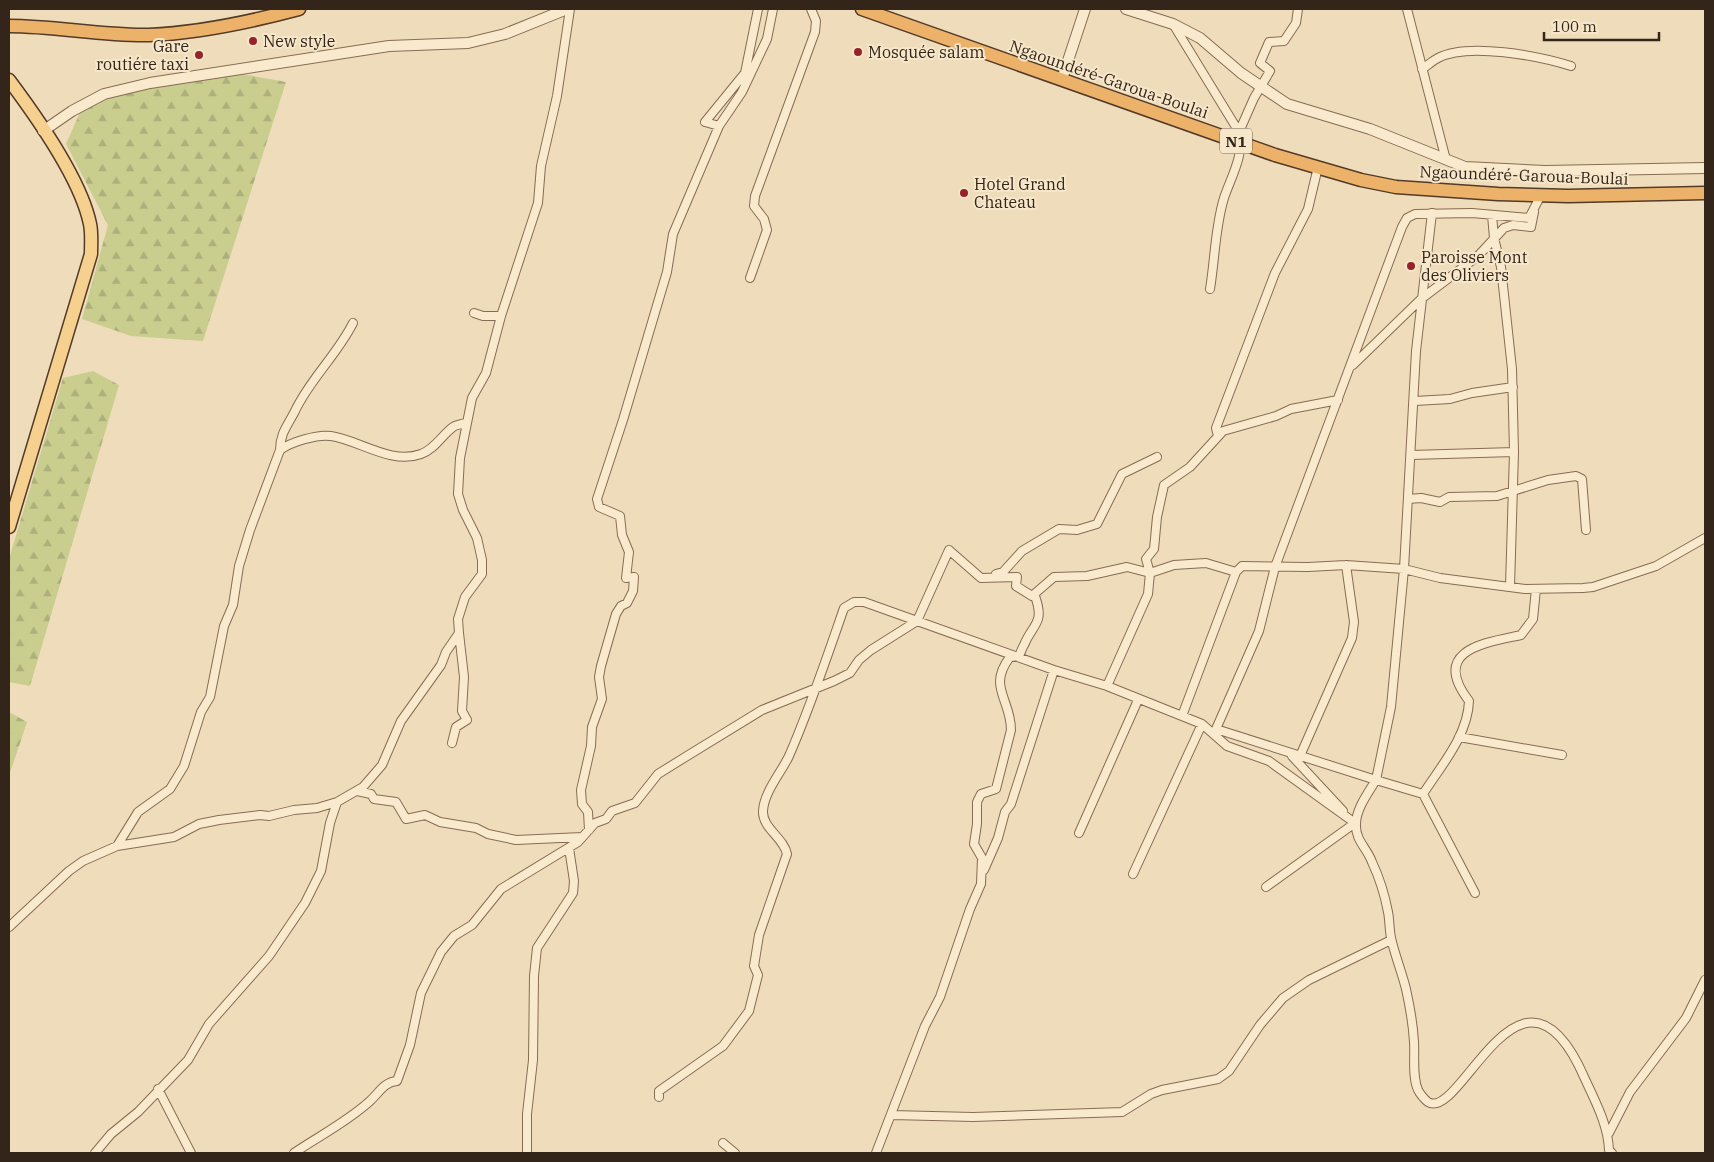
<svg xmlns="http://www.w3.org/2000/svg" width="1714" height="1162" viewBox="0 0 1714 1162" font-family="'IBM Plex Serif',serif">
	<defs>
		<pattern id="forest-firs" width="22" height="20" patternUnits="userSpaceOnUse" patternTransform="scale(1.25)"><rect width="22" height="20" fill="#c9cd8e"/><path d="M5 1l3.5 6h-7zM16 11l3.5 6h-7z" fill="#adb07a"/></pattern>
	</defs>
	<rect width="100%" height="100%" fill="#efdcba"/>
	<path fill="url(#forest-firs)" d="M242,74L286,82L203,341L131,336L82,319L108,225L66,144L82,108L123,90L167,77Z
		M93,371L119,385L30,686L9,682V559L63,378Z
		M9,712L27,722L9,776Z"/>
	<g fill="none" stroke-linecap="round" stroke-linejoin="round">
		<defs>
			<path id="minor" d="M1407,9L1446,160
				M1173,24L1239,132
				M1422,69C1427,66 1432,61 1438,58C1468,42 1539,56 1571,66
				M719,126L705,122L745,73L758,9
				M1541,195L1529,218L1472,213L1415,214L1407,218L1402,227L1275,567L1259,631L1216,729L1376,780C1368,793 1356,809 1356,824C1355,840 1367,848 1372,862C1379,877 1385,896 1388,912C1390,922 1389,932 1392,942C1396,958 1402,973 1406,989C1410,1007 1413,1024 1414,1042C1415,1056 1412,1077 1418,1090C1420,1094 1425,1100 1428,1102C1461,1123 1521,931 1585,1079C1596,1103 1608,1125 1609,1150L1612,1153
				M1432,213L1416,351L1404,569L1391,707L1376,780L1423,794C1441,766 1468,735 1469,701C1430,650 1484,643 1521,635L1533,619L1536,589
				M1492,215L1494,238L1501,267L1512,369L1514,452L1510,587
				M750,278L767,230L764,219L754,206L755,196L815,32L816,21L811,9
				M1210,289C1215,259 1215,227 1224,198C1231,177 1245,154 1239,132L1254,98L1270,71L1260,63L1269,42L1284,41L1296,23L1298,9
				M474,313L483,316H501
				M1353,365L1421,299L1478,256L1504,228L1513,225L1531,227L1534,212
				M1415,401L1450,399L1472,393L1513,387
				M1218,436L1216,428L1275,273L1308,209L1318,167
				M280,450C280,433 288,425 295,411C310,379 337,355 353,323
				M1411,455L1514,452
				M1408,499L1421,498L1440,502L1449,497L1497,496L1548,480L1576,476L1582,479L1586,530
				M996,574L1003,572L1022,551L1059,529L1077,530L1097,524L1122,474L1157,457
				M1182,716L1236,572
				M1459,737L1562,755
				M452,743L456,727L467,720L462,711L464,677L459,633
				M1292,756L1343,811
				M1300,756L1352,638L1354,622L1346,565
				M357,791L371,794L374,799L396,802L406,819L425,815L440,822L476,828L488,834L516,840L582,837
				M1423,794L1475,893
				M589,830L588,812L582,804L581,790L591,746L592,727L602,699L599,677L601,666L616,614L621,606L627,603L633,591L634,577L626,578L629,552L622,535L620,516L599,507L597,499L623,420L667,272L673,234L719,126L742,92L767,39L773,9
				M1079,833L1138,700
				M117,846L138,812L170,789L184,766L201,712L210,697L224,626L233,605L239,566L250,530L280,450C291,442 317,434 331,436C359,440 391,465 421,454C435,449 441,436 453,427C457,424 462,425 467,422
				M984,870L998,838L1005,812L1011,804L1054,670
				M1133,874L1202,724
				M1266,887L1355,823L1269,761L1227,746L1202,724L1107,686L1148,594L1150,573L1146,559L1154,549L1157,517L1164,485L1190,467L1223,431L1276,416L1291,409L1338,400
				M9,927L69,871L83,861L117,846L174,837L199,824L219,820L260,815L269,816L294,810L317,808L337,802
				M158,1089L191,1153
				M659,1097V1091L723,1046L749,1011L758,975L754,966L759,935L787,854C784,838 762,828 763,811C764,792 781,773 789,756C810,708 827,657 844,608L854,602H864L1054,670L1107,686
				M892,1115L973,1117L1122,1112L1151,1094L1162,1090L1218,1079L1229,1071L1260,1025L1283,998L1309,980L1391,940
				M1609,1133L1630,1092L1686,1018L1705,980
				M723,1143L735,1153
				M95,1153L111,1134L138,1112L188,1060L209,1024L269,956L305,903L321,871L330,823L337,802L363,787L382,765L401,721L441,665L446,652L459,633L458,619L465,597L482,574V560L477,538L463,510L458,494L460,458L472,398L486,373L501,316L538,203L541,166L557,96L570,9
				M294,1153C319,1136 347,1122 370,1101C379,1093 384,1082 397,1081L410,1045L421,993L441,952L454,936L472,925L501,889L578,842L595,823L606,819L612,811L635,803L658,774L687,756L762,710L834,681L850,673L859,660L871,650L917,621L949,550L981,578L1017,577L1016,586L1032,596L1054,577L1087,576L1127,567L1150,573L1174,565L1206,563L1236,572L1242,566L1308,567L1346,565L1404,569L1440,578L1525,589L1583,588L1593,587L1656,566L1705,538
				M527,1153V1114L533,1060L534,976L537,948L573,893L574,881L569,848
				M876,1153L925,1026L940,997L970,909L981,884L982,858L974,844L977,824V802L981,794L996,789L1011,730C1011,699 987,687 1010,657L1019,656C1021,652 1022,648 1024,645C1033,623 1045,624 1035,596H1032"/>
			<path id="tertiary" d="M1126,9L1173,24L1200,38L1241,73L1287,104L1370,129L1465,167L1545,171L1705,168
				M1062,79L1085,9
				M43,131L72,111L104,94L150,83L389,46L468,43L505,34L567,9"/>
			<path id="primary" d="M9,80C36,116 81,180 90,224C92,233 91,245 91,254L9,527"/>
			<path id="trunk" d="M862,9L1275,155L1361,180L1396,187L1498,194L1568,196L1705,193
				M9,26C56,26 102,36 149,35C200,33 250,22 299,9"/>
		</defs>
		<use href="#minor" stroke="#866c54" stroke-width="10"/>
		<use href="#tertiary" stroke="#866c54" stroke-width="12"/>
		<use href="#primary" stroke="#533a29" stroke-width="15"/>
		<use href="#trunk" stroke="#533a29" stroke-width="15"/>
		<use href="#minor" stroke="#faeacd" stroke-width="8"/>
		<use href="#tertiary" stroke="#faeacd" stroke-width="10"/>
		<use href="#primary" stroke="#f6d08f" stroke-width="12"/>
		<use href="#trunk" stroke="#edb26a" stroke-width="12"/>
	</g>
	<g fill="#97222a" stroke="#f6e7ca" stroke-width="2">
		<circle cx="253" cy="41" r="5"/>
		<circle cx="858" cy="52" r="5"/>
		<circle cx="199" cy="55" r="5"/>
		<circle cx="964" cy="193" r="5"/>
		<circle cx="1411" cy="266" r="5"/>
	</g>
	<g text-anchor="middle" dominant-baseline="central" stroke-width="4" stroke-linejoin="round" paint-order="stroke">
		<rect fill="#f6e7ca" stroke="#6e5f4f" stroke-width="1" x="1220" y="128.5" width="32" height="25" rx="4"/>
		<g font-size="15" font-weight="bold" fill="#34251a">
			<text x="1236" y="141">N1</text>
		</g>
		<g font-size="16" fill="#34251a" stroke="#f6e7ca" text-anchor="start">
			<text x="263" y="41">New style</text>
			<text x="189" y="46" text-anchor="end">Gare<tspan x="189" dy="18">routiére taxi</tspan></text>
			<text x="868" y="52">Mosquée salam</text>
			<text x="974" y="184">Hotel Grand<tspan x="974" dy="18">Chateau</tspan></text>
			<text x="1421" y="257">Paroisse Mont<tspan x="1421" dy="18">des Oliviers</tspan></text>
		</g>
		<g font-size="16" fill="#34251a" stroke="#f6e7ca">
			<text transform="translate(1109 79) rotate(19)">Ngaoundéré-Garoua-Boulai</text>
			<text transform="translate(1524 175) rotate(2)">Ngaoundéré-Garoua-Boulai</text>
		</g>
	</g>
	<rect width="1714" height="1162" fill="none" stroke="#34251a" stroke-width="20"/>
	<path d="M1544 32v8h115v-8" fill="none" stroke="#34251a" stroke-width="2.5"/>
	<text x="1552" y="32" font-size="15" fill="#34251a" stroke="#f6e7ca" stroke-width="4" paint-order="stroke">100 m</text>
</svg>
